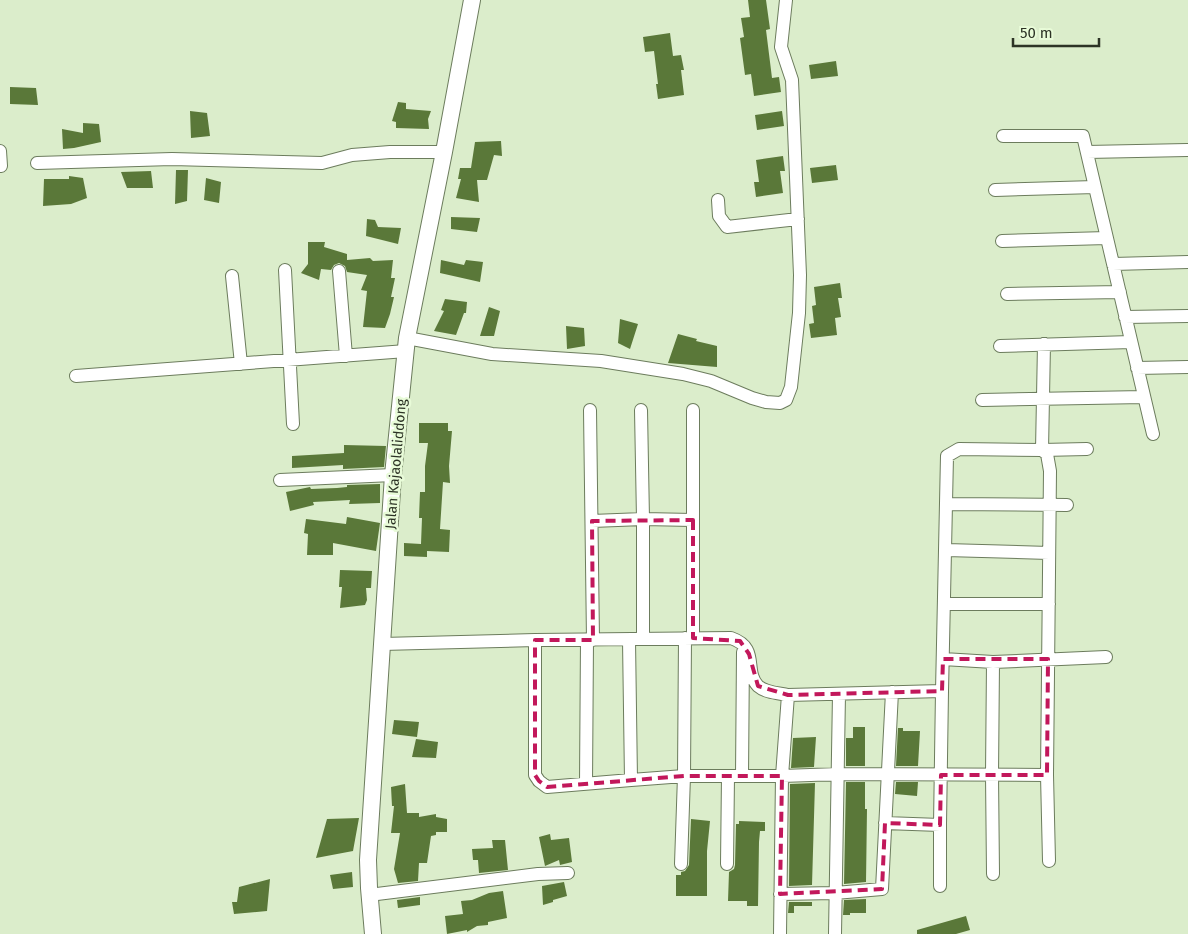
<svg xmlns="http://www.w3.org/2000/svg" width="1188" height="934" viewBox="0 0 1188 934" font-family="'Fira Sans',sans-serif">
	<rect width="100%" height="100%" fill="#dbedcb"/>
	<path fill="#5a7839" d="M748,0H766L770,29L766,30L772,78L779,77L781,92L754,96L751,74L745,75L740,38L744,37L741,18L750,17Z
		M670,33L673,56L681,55L684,70H681L684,95L658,99L656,84H658L654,51L645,52L643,37Z
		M836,61L838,76L811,79L809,65Z
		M10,87L36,88L38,105L10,104Z
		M398,102L406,103V109L431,111L428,119L429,129L396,128V122L392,121Z
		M190,111L207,113L210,136L191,138Z
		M782,111L784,126L757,130L755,115Z
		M83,123L99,124L101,142L74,148L63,149L62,129L83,133Z
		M501,141L502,156L494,155L487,180H477L479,202L456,198L461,179H458L460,168H471L475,142Z
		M783,156L785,171H780L783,193L756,197L754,182H759L756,160Z
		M836,165L838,180L812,183L810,168Z
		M176,170H188L187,201L175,204Z
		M151,171L153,188H127L121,172Z
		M69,176L83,178L87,198L71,204L43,206L44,179H69Z
		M206,178L221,182L219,203L204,200Z
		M451,217L480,218L477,232L451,229Z
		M367,219L375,220L378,227L401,228L398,244L366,236Z
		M308,242H325L324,247L347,254V260L370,258L373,261L393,260L391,278H395L391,297H394L390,314L385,328L363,327L367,291L361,290L367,275L347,272L345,266L339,263L334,265L331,270L321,269L319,280L301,273L308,264Z
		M441,260L464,265L466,260L483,262L480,282L440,273Z
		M840,283L842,298H838L841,317L835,318L837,335L811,338L809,324L814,323L812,306L816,305L814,287Z
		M445,299L467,302L466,313H464L456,335L434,331L444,311L441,310Z
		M489,307L500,311L494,336H480Z
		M620,319L638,324L630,349L618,343Z
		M566,326L584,328L585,346L567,349Z
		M678,334L697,339L696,341L717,346V367L668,363Z
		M419,423H448V431H452L449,466L450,483L443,482L440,529L450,530L449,552L427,551V557L404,556V543L421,544L422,518H419L420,492H425V466L428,443H419Z
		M344,445L386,446L384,467L343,469V465L292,468V456L344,453Z
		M380,484V503L349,504L350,500L313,502L314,505L290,511L286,492L310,487L311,489L337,488L347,487V485Z
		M347,517L380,523L376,551L333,543V555H307L308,534L304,533L306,519L346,524Z
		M340,570L372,571L371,588H366L367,600L365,605L340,608L342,587H339Z
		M394,720L419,722L417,737L392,734Z
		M853,727H865V766H846V738H853Z
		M898,728H903V731H920L918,766H896Z
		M816,737L814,767L791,768L793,738Z
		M416,739L438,742L436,758L412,757Z
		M846,782H865V809H867L866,882L844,884Z
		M896,782H918L917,796L895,794Z
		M815,783L812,885L789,886L790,784Z
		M405,784L407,813H419V817L436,814V817L447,819V832H436V835L431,836L427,863H419L418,881L398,883L394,869L400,833H391L394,806H392L391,787Z
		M359,818L353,851L316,858L327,819Z
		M691,819L710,821L707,851V896H676V875H681V872L685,871L689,865Z
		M739,821L765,822V831H760L759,842L758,906H747V901H728L729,872L734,869L735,865L736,824H739Z
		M550,834L551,840L569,838L572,862L560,865L559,860L545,866L539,837Z
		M492,840H505L508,870L479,873L478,860H473L472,849L493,848Z
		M352,872L353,887L333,889L330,875Z
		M270,879L267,911L234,914L232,902H237L239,887Z
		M564,882L567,896L553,900V902L543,905L542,886Z
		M503,891L507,918L488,922V925L477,926L467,932V930L447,934L445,916L463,914L461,901L472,900L489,893Z
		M420,897V905L398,908L397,900Z
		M866,899V913H850V915H843L844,900Z
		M789,902H812V906H794V913H788Z
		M966,916L970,930L956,934H917V930Z"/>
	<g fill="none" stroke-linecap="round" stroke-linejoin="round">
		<defs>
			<path id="minor" d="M1003,136H1083L1153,434
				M0,151L1,166
				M1087,152L1187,150
				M37,163L172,159L322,163L352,155L390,152H444
				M995,190L1095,187
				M718,200L719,216L727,227L798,219
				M1002,241L1107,238
				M1113,264L1188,262
				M285,270L293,424
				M339,271L346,356
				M232,276L241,364
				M1007,294L1120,292
				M1125,317L1188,316
				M407,338L492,354L601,361L683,374L711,381L752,398L766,402L780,403L786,400L791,387L799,313L800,275L792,80L781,47L786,0
				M1044,344L1042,450L1087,449
				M1000,346L1131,342
				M1137,368L1188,367
				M76,376L406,351
				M982,400L1144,397
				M590,410L593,640
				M693,410V520
				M280,480L393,475
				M947,504L1067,505
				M592,521L643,519L641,410
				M946,550L1049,553
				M945,604H1049
				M643,639V519L693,520V638
				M535,640V775L539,781L547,787L631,780
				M629,640L631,780L684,776L685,638
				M382,644L535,640L731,638C760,648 743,670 758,686C766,693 779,693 788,695L942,691L947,456L959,449L1042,450L1047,454L1050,471L1047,775
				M943,659L993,662L1106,657
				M993,662L992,775L993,874
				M742,776L743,652
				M586,784L587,640
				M885,823L940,825L942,691
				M940,825V886
				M681,864L684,776H782L839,774L1047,775L1049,861
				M727,864L728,776
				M780,894L835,893L882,889L892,692
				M369,895L538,874L568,873
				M780,934L782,776L788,695
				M835,934L839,694"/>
			<path id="tertiary" d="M373,934L369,888L368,860L393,475L407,338L444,152L472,0"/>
		</defs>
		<use href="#minor" stroke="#6c7c5d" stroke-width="14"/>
		<use href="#tertiary" stroke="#6c7c5d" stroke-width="18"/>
		<use href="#minor" stroke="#fff" stroke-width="12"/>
		<use href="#tertiary" stroke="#fff" stroke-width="16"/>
	</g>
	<path fill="none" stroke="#c2185b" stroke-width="4" stroke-dasharray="10 6" stroke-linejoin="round" d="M693,520V638L740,641L749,654L758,686L788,695L942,691L943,659H1048L1047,775H941L940,825L885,823L882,889L780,894L782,776H684L547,787L539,781L535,775V640H593L592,521Z"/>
	<g text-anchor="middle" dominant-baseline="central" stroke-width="5" stroke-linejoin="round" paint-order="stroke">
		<g font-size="14" fill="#2c3325" stroke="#e8fbd8">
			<text transform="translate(396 464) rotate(-85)">Jalan Kajaolaliddong</text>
		</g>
	</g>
	<path d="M1013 38v8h86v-8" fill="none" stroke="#2c3325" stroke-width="2.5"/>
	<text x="1020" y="38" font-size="15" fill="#2c3325" stroke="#e8fbd8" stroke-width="4" paint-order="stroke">50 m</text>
</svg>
